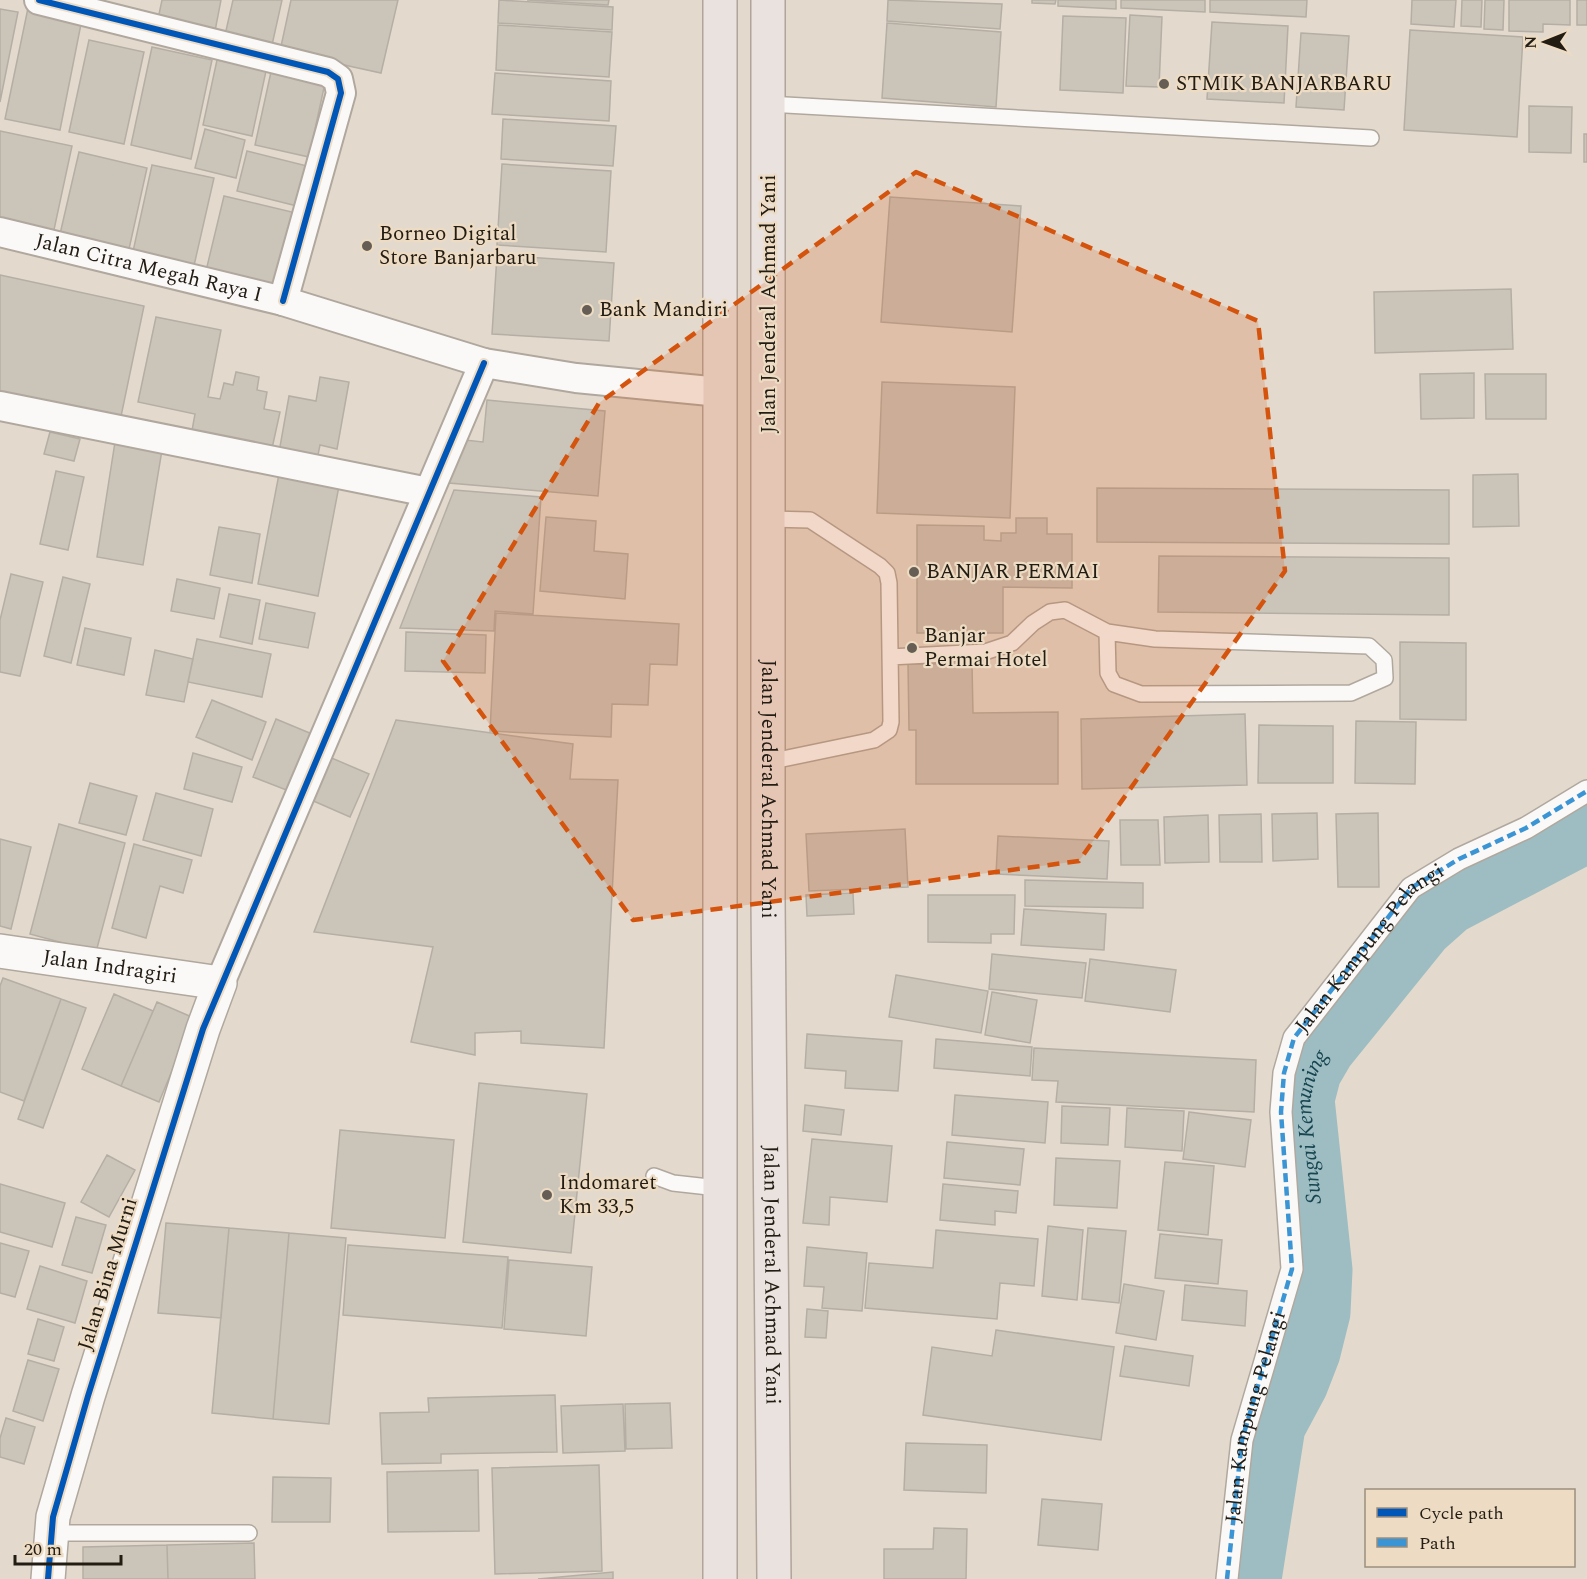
<svg xmlns="http://www.w3.org/2000/svg" width="1587" height="1579" viewBox="0 0 1587 1579" font-family="Spectral,serif">
	<rect width="100%" height="100%" fill="#e3dacd"/>
	<g fill="none" stroke-linecap="round" stroke-linejoin="round">
		<path stroke="#9dbdc2" stroke-width="63" id="s1" d="M1250,1579L1274,1426L1297,1383L1309,1352L1319,1312L1321,1270L1303,1099L1310,1072L1324,1048L1422,927L1449,903L1587,831"/>
	</g>
	<path fill="#cbc4b9" stroke="#b5aea4" stroke-width="1.5" d="M162,0H221L215,31L158,19Z
		M233,0H282L272,45L225,35Z
		M291,0H398L381,73L280,51Z
		M499,0L613,7L612,30L498,23Z
		M527,0H609L608,5Z
		M888,0L1002,4L1000,29L887,21Z
		M1032,0H1056L1055,4L1032,3Z
		M1058,0H1116V9L1058,6Z
		M1121,0H1205V12L1121,8Z
		M1210,0H1307L1306,17L1210,12Z
		M1412,0H1456L1454,27L1411,24Z
		M1462,0H1482L1481,27L1461,26Z
		M1485,0H1504L1503,30L1484,29Z
		M1509,0H1570V25L1543,24V32L1509,31Z
		M1577,0H1587V25H1577Z
		M28,8L82,19L60,130L5,119Z
		M0,9L18,12L0,102Z
		M1130,15L1162,17L1159,87L1126,86Z
		M1063,16L1126,18L1123,93L1060,90Z
		M1212,22L1288,26L1284,103L1207,99Z
		M887,23L1001,32L996,107L882,98Z
		M498,25L612,32L609,77L496,70Z
		M1410,30L1523,37L1517,137L1404,130Z
		M1301,33L1349,36L1344,110L1296,107Z
		M89,40L144,52L124,144L69,132Z
		M152,47L212,60L191,159L131,145Z
		M217,60L266,71L252,136L203,125Z
		M271,72L325,83L309,157L255,145Z
		M495,73L611,81L609,121L492,114Z
		M1529,106L1572,107L1571,153L1529,152Z
		M503,119L616,126L613,166L501,159Z
		M205,129L245,140L236,178L195,168Z
		M0,131L72,146L52,239L0,228Z
		M1584,134H1587V162H1584Z
		M247,151L307,166L297,206L237,191Z
		M79,152L147,168L129,249L60,234Z
		M502,164L611,171L606,252L497,245Z
		M152,165L214,178L193,270L132,256Z
		M224,196L296,213L278,293L205,275Z
		M890,197L1021,206L1012,332L881,322Z
		M497,255L614,263L609,341L492,334Z
		M0,275L144,306L119,426L0,401Z
		M1511,289L1513,349L1375,353L1374,292Z
		M156,317L221,330L208,397L220,399L224,383L233,385L236,372L259,377L257,390L267,392L264,409L280,412L271,453L191,436L195,414L138,402Z
		M1474,373V418L1421,419L1420,374Z
		M1485,374H1546V419H1486Z
		M320,377L349,382L337,449L320,445L316,465L278,458L289,396L316,401Z
		M882,382L1015,387L1010,518L877,513Z
		M487,400L605,411L598,496L449,483L465,440L483,442Z
		M50,432L80,439L74,461L44,454Z
		M115,442L162,450L143,565L97,557Z
		M56,471L84,477L68,550L40,544Z
		M279,474L339,486L318,596L258,584Z
		M1518,474L1519,526L1473,527V475Z
		M1097,488L1449,490V544L1097,542Z
		M454,490L541,497L533,614L495,611L494,631L400,628Z
		M546,517L596,521L594,551L628,554L625,599L540,591Z
		M1016,518H1047V534H1072V588L1003,587V633H917V525L984,526V540L1001,541V533H1016Z
		M219,527L260,534L252,583L210,575Z
		M1159,556L1449,558V615L1158,612Z
		M11,574L43,582L20,676L0,672V620Z
		M63,577L90,584L71,663L44,656Z
		M177,579L220,588L214,619L171,611Z
		M229,594L260,600L252,644L220,637Z
		M266,603L315,613L308,648L259,639Z
		M496,613L679,624L677,665L650,664L648,705L612,704L611,737L490,731Z
		M85,628L131,638L124,675L77,665Z
		M406,632L486,635L485,673L405,671Z
		M197,639L271,654L262,697L188,682Z
		M1400,642L1466,643V720L1400,719Z
		M155,650L193,659L184,702L146,695Z
		M908,664H972L973,713L1058,712V784H916V730H909Z
		M212,700L266,722L252,760L196,737Z
		M1245,714L1247,785L1082,789L1081,719Z
		M276,719L312,734L289,791L253,777Z
		M396,720L573,744L570,779L618,780L604,1048L521,1043V1031L475,1033V1055L411,1042L433,947L314,932Z
		M1356,721L1416,722L1415,784L1355,783Z
		M1259,725L1333,726V783H1258Z
		M193,753L242,767L232,802L184,789Z
		M327,756L369,774L350,817L309,799Z
		M90,783L137,796L126,835L79,823Z
		M156,793L213,809L201,856L143,840Z
		M1317,813L1318,859L1273,861L1272,814Z
		M1378,813L1379,887H1338L1336,814Z
		M1261,814L1262,862H1220L1219,815Z
		M1208,815L1209,862L1165,863L1164,817Z
		M1120,820H1158L1160,865H1121Z
		M59,824L125,843L96,952L30,934Z
		M905,829L908,887L809,891L806,834Z
		M998,836L1109,841L1107,879L996,874Z
		M0,839L31,847L11,929L0,926Z
		M134,844L192,860L183,893L160,886L146,938L112,928Z
		M1025,880L1143,883V908L1025,906Z
		M853,893L854,914L807,916L806,895Z
		M928,895H1015L1014,934H991V943L928,942Z
		M1024,909L1106,914L1104,950L1021,945Z
		M992,954L1086,963L1082,998L989,989Z
		M1090,959L1176,970L1170,1012L1085,1001Z
		M896,975L988,991L981,1033L889,1017Z
		M3,978L61,999L24,1101L0,1092V986Z
		M992,992L1037,1000L1030,1043L985,1035Z
		M114,994L153,1011L121,1086L82,1069Z
		M61,999L86,1008L43,1128L18,1119Z
		M157,1002L194,1018L159,1102L121,1086Z
		M807,1034L902,1041L898,1091L845,1088L846,1071L805,1068Z
		M936,1039L1032,1047L1030,1076L934,1068Z
		M1034,1048L1256,1060L1254,1112L1056,1102L1058,1081L1032,1080Z
		M479,1083L587,1094L571,1253L463,1242Z
		M955,1095L1048,1102L1045,1143L952,1135Z
		M805,1105L844,1110L841,1135L803,1131Z
		M1062,1106L1110,1108L1108,1145L1061,1143Z
		M1127,1108L1184,1111L1182,1151L1125,1147Z
		M1189,1112L1251,1120L1245,1167L1183,1159Z
		M340,1130L454,1140L445,1238L331,1228Z
		M812,1139L892,1146L887,1202L830,1197L829,1225L803,1223Z
		M947,1142L1024,1149L1020,1185L944,1178Z
		M107,1155L135,1170L109,1217L81,1202Z
		M1056,1158L1120,1161L1117,1208L1054,1205Z
		M1165,1162L1214,1166L1208,1235L1158,1230Z
		M0,1184L65,1203L52,1247L0,1232Z
		M943,1184L1018,1191L1016,1213L995,1211V1225L940,1220Z
		M76,1217L106,1225L92,1273L62,1265Z
		M166,1223L229,1228L221,1318L158,1313Z
		M1048,1226L1083,1230L1077,1300L1042,1296Z
		M229,1228L289,1233L273,1419L212,1413Z
		M1088,1228L1126,1231L1119,1303L1082,1299Z
		M936,1230L1038,1239L1034,1286L1000,1283L997,1319L865,1308L869,1263L933,1268Z
		M289,1233L346,1238L329,1424L273,1419Z
		M1160,1234L1222,1240L1218,1284L1155,1278Z
		M0,1243L29,1251L15,1297L0,1293Z
		M348,1245L508,1257L502,1328L343,1315Z
		M807,1247L867,1253L862,1311L822,1308L824,1287L804,1286Z
		M509,1260L592,1267L586,1336L504,1329Z
		M40,1266L87,1281L75,1323L27,1309Z
		M1124,1284L1164,1291L1156,1340L1116,1333Z
		M1185,1285L1247,1291L1245,1326L1182,1320Z
		M807,1309L828,1311L826,1338L805,1337Z
		M38,1319L64,1327L54,1361L28,1354Z
		M996,1330L1114,1347L1101,1440L923,1415L932,1347L992,1356Z
		M1125,1346L1193,1356L1189,1386L1120,1376Z
		M28,1360L59,1369L43,1421L13,1411Z
		M555,1395L557,1452L441,1454V1463L382,1464L380,1413L429,1412L428,1398Z
		M670,1403L672,1448L626,1449L625,1404Z
		M623,1404L625,1451L563,1453L561,1406Z
		M6,1418L35,1427L24,1464L0,1457V1438Z
		M906,1443L987,1445L986,1493L904,1490Z
		M599,1465L602,1571L495,1574L492,1468Z
		M478,1470L479,1531L388,1532L387,1472Z
		M273,1477L331,1478L330,1522H272Z
		M1042,1499L1102,1504L1098,1550L1038,1545Z
		M934,1528L967,1529L966,1579H884V1549H933Z
		M254,1543L255,1579H168L167,1545Z
		M167,1545L168,1579H83V1547Z
		M613,1572V1579H538Z"/>
	<g fill="none" stroke-linecap="round" stroke-linejoin="round">
		<defs>
			<path id="service" d="M768,104L1371,138
				M890,657L985,652L1012,643L1033,623L1050,612L1065,610L1107,632L1155,639L1369,646L1384,660L1385,678L1351,693L1141,694L1114,684L1108,673L1107,632
				M768,762L874,740L889,730L891,722L889,583L887,573L880,566L810,520L769,519
				M654,1176L673,1183L718,1188
				M52,1533H249"/>
			<g id="pedestrian">
				<path id="s2" d="M1227,1579L1242,1440L1292,1269L1281,1112L1284,1073L1294,1038L1411,888L1459,859L1526,828L1587,791"/>
			</g>
			<g id="minor">
				<path d="M39,0L328,72L338,79L341,93L283,301"/>
				<path id="s3" d="M0,232L283,301L484,363L576,378L720,392"/>
				<path d="M0,406L428,492"/>
				<path d="M220,983L484,363"/>
			</g>
			<g id="tertiary">
				<path id="s4" d="M0,951L220,983L203,1029L88,1396L53,1517L48,1579"/>
			</g>
			<g id="trunk">
				<path id="s5" d="M768,0V900L774,1579"/>
				<path d="M720,1579V0"/>
			</g>
		</defs>
		<use href="#service" stroke="#b0a89e" stroke-width="18"/>
		<use href="#pedestrian" stroke="#b0a89e" stroke-width="24"/>
		<use href="#minor" stroke="#b0a89e" stroke-width="32"/>
		<use href="#tertiary" stroke="#b0a89e" stroke-width="36"/>
		<use href="#trunk" stroke="#b1a49b" stroke-width="36"/>
		<use href="#service" stroke="#fbf9f8" stroke-width="15"/>
		<use href="#pedestrian" stroke="#fbf9f8" stroke-width="21"/>
		<use href="#minor" stroke="#fbf9f8" stroke-width="28"/>
		<use href="#tertiary" stroke="#fbf9f8" stroke-width="33"/>
		<use href="#trunk" stroke="#eae2de" stroke-width="33"/>
		<path stroke="#3b94d3" stroke-width="4.5" stroke-dasharray="9 4.5" stroke-linecap="butt" d="M1227,1579L1242,1440L1292,1269L1281,1112L1284,1073L1294,1038L1411,888L1459,859L1526,828L1587,791"/>
		<defs>
			<path id="cycleway" d="M39,0L328,72L338,79L341,93L283,301
				M48,1579L53,1517L88,1396L203,1029L484,363"/>
		</defs>
		<use href="#cycleway" stroke="#eddcc3" stroke-width="10"/>
		<use href="#cycleway" stroke="#0057b8" stroke-width="6"/>
	</g>
	<path fill="#d4530d" fill-opacity="0.2" stroke="#d4530d" stroke-width="4.5" stroke-dasharray="12 8" stroke-linejoin="round" d="M916,172L1258,321L1285,571L1079,861L633,920L443,661L599,403Z"/>
	<g fill="#665e54" stroke="#eddcc3" stroke-width="2">
		<circle cx="1164" cy="84" r="6"/>
		<circle cx="367" cy="246" r="6"/>
		<circle cx="587" cy="310" r="6"/>
		<circle cx="914" cy="572" r="6"/>
		<circle cx="912" cy="648" r="6"/>
		<circle cx="547" cy="1195" r="6"/>
	</g>
	<g text-anchor="middle" dominant-baseline="central" stroke-width="4.5" stroke-linejoin="round" paint-order="stroke">
		<g font-size="21" fill="#221c13" stroke="#eddcc3" text-anchor="start">
			<text x="1176" y="84">STMIK BANJARBARU</text>
			<text x="379" y="234">Borneo Digital<tspan x="379" dy="24">Store Banjarbaru</tspan></text>
			<text x="599" y="310">Bank Mandiri</text>
			<text x="926" y="572">BANJAR PERMAI</text>
			<text x="924" y="636">Banjar<tspan x="924" dy="24">Permai Hotel</tspan></text>
			<text x="559" y="1183">Indomaret<tspan x="559" dy="24">Km 33,5</tspan></text>
		</g>
		<g font-size="21" fill="#221c13" stroke="#eddcc3">
			<text stroke="none"><textPath href="#s3" startOffset="153">Jalan Citra Megah Raya I</textPath></text>
			<text transform="translate(769 304) rotate(-90)">Jalan Jenderal Achmad Yani</text>
			<text stroke="none"><textPath href="#s5" startOffset="789">Jalan Jenderal Achmad Yani</textPath></text>
			<text stroke="none"><textPath href="#s2" startOffset="669">Jalan Kampung Pelangi</textPath></text>
			<text stroke="none"><textPath href="#s4" startOffset="111">Jalan Indragiri</textPath></text>
			<text transform="translate(108 1274) rotate(-73)">Jalan Bina Murni</text>
			<text stroke="none"><textPath href="#s5" startOffset="1275">Jalan Jenderal Achmad Yani</textPath></text>
			<text stroke="none"><textPath href="#s2" startOffset="165">Jalan Kampung Pelangi</textPath></text>
		</g>
		<g font-size="22" font-style="italic" fill="#184650" stroke="#eddcc3">
			<text stroke="none"><textPath href="#s1" startOffset="465">Sungai Kemuning</textPath></text>
		</g>
	</g>
	<rect x="1365" y="1489" width="210" height="78" fill="#eddcc3" stroke="#9c8f7d" stroke-width="1.5"/>
	<rect x="1377" y="1508" width="30" height="9" fill="#0057b8" stroke="#9c8f7d" stroke-width="1.5"/>
	<text x="1419" y="1519" font-size="18" fill="#221c13">Cycle path</text>
	<rect x="1377" y="1538" width="30" height="9" fill="#3b94d3" stroke="#9c8f7d" stroke-width="1.5"/>
	<text x="1419" y="1549" font-size="18" fill="#221c13">Path</text>
	<g transform="translate(1545 42) rotate(269)" stroke="#eddcc3" stroke-width="4.5" paint-order="stroke">
	<path d="M0-4.5L10 22L0 15L-10 22Z" fill="#221c13"/>
	<text y="-9" font-size="16" font-weight="bold" text-anchor="middle" fill="#221c13">N</text>
	</g>
	<path d="M15 1555v9h106v-9" fill="none" stroke="#221c13" stroke-width="3"/>
	<text x="24" y="1555" font-size="18" fill="#221c13" stroke="#eddcc3" stroke-width="4.5" paint-order="stroke">20 m</text>
</svg>
